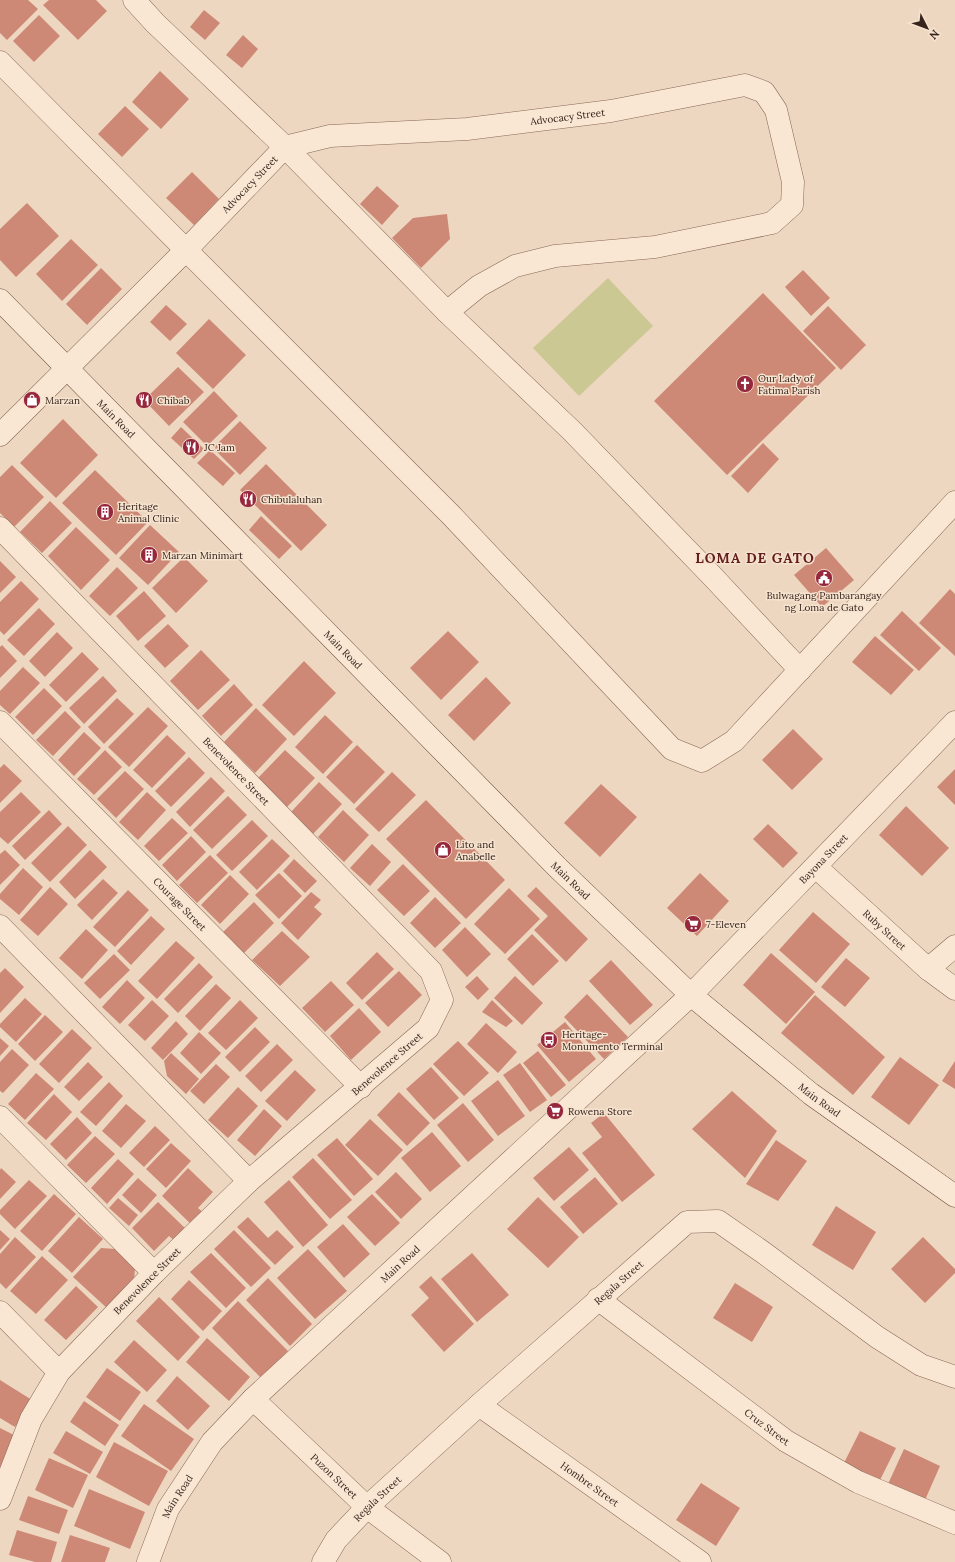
<svg xmlns="http://www.w3.org/2000/svg" width="955" height="1562" viewBox="0 0 955 1562" font-family="Lora,serif">
	<rect width="100%" height="100%" fill="#eed7c0"/>
	<path fill="#ccc894" d="M608,278L653,326L579,396L533,348Z"/>
	<path fill="#cd8975" d="M0,0H28L38,9L7,40L0,33Z
		M49,0H96L107,11L78,40L43,5Z
		M204,10L220,23L205,40L190,27Z
		M39,15L60,36L34,62L13,41Z
		M243,35L258,49L242,68L226,55Z
		M160,71L189,99L161,129L132,102Z
		M125,106L149,129L122,157L98,134Z
		M192,172L219,199L194,225L166,198Z
		M377,186L399,206L382,225L360,204Z
		M27,203L59,236L16,277L0,260V229Z
		M447,214L450,239L421,268L392,238L413,218Z
		M71,239L98,265L62,301L36,274Z
		M101,268L122,289L87,325L66,304Z
		M803,270L830,298L811,316L785,287Z
		M763,293L836,368L727,475L654,401Z
		M166,305L187,324L170,341L150,322Z
		M828,306L866,345L841,370L803,331Z
		M209,319L246,355L213,389L176,353Z
		M178,367L204,392L169,426L144,400Z
		M214,391L238,416L207,446L183,422Z
		M63,419L98,455L56,498L20,463Z
		M240,421L267,448L240,475L213,448Z
		M181,427L204,449L194,459L171,438Z
		M763,443L779,459L748,493L731,476Z
		M210,450L235,473L223,486L197,463Z
		M266,464L327,525L301,551L240,490Z
		M12,465L44,497L14,527L0,513V477Z
		M95,470L148,522L116,555L62,503Z
		M50,501L72,523L42,553L20,532Z
		M261,516L292,546L279,559L249,530Z
		M150,525L179,552L148,585L119,558Z
		M76,527L110,560L81,590L48,556Z
		M826,548L854,580L822,607L794,575Z
		M184,557L208,581L176,613L152,588Z
		M0,561L16,577L0,593Z
		M117,567L138,588L110,616L89,596Z
		M21,581L39,599L4,635L0,631V602Z
		M950,589L955,594V656L919,623Z
		M144,591L166,616L138,641L116,616Z
		M39,608L55,624L24,656L7,640Z
		M902,611L941,648L919,671L880,635Z
		M168,624L189,646L165,668L144,646Z
		M448,631L479,662L441,700L410,668Z
		M57,632L73,648L45,677L29,661Z
		M875,636L914,670L891,695L852,662Z
		M2,645L17,661L0,678V647Z
		M201,650L230,680L198,710L170,681Z
		M82,652L99,669L66,702L49,685Z
		M304,661L336,693L294,736L262,705Z
		M23,667L40,683L10,714L0,705V691Z
		M103,676L117,691L84,724L69,708Z
		M486,677L511,703L474,741L448,715Z
		M234,684L253,705L221,736L202,716Z
		M44,688L62,706L33,735L15,717Z
		M117,698L134,714L104,744L88,727Z
		M148,707L168,726L129,767L108,747Z
		M256,708L287,739L255,773L224,742Z
		M65,711L81,727L53,756L36,740Z
		M325,715L353,742L323,774L295,747Z
		M793,729L823,759L792,790L762,760Z
		M84,732L101,748L74,776L58,760Z
		M167,735L186,753L152,788L133,770Z
		M357,745L385,772L354,804L326,777Z
		M105,750L122,767L94,795L77,779Z
		M285,750L315,778L287,807L257,779Z
		M189,757L205,773L171,807L155,791Z
		M4,764L22,781L0,803V768Z
		M955,769V805L937,787Z
		M125,771L144,789L116,818L97,799Z
		M392,772L416,795L379,832L355,809Z
		M211,777L225,791L190,827L176,812Z
		M319,782L342,804L313,834L291,812Z
		M601,784L637,817L600,857L564,823Z
		M21,792L41,812L8,844L0,837V812Z
		M147,792L166,810L138,840L119,822Z
		M228,796L247,815L212,849L193,830Z
		M426,800L505,880L466,919L386,839Z
		M906,806L949,848L922,876L879,835Z
		M49,810L62,824L25,860L12,846Z
		M343,810L369,835L344,862L318,837Z
		M172,818L188,833L159,861L144,846Z
		M252,820L268,836L232,871L216,855Z
		M768,824L798,853L783,868L753,839Z
		M68,826L87,845L50,882L31,863Z
		M191,836L206,852L177,881L162,865Z
		M272,839L290,856L257,890L239,872Z
		M372,844L391,862L370,886L350,868Z
		M5,850L20,865L0,885V854Z
		M90,850L107,867L75,899L59,882Z
		M210,855L228,873L197,903L179,885Z
		M294,859L317,881L305,893L283,871Z
		M403,864L430,891L404,916L377,890Z
		M23,868L43,887L19,915L0,899V894Z
		M279,873L302,896L279,919L255,895Z
		M700,873L729,901L697,936L667,908Z
		M230,875L249,894L220,924L201,905Z
		M103,879L118,893L92,920L77,905Z
		M50,887L68,904L38,936L20,920Z
		M536,887L588,939L566,962L534,930L548,916L527,896Z
		M509,888L540,919L505,954L474,924Z
		M128,890L149,910L115,947L93,927Z
		M311,892L321,900L314,907L322,914L298,940L281,923Z
		M435,897L461,923L435,948L410,923Z
		M254,902L274,923L242,955L221,934Z
		M813,912L850,944L816,983L779,950Z
		M151,916L165,929L131,965L117,951Z
		M465,927L491,954L467,977L442,950Z
		M86,929L108,950L82,979L59,958Z
		M282,931L310,957L280,986L252,960Z
		M532,934L559,961L533,986L507,959Z
		M176,941L195,958L157,999L138,981Z
		M377,952L394,969L362,1000L346,983Z
		M771,953L815,992L786,1024L743,985Z
		M114,954L130,970L100,999L84,983Z
		M846,958L870,978L845,1007L821,987Z
		M611,960L653,1005L630,1025L589,981Z
		M199,963L213,977L178,1013L164,999Z
		M5,968L24,987L0,1013V973Z
		M399,971L422,995L388,1027L365,1003Z
		M477,976L489,989L478,1000L465,987Z
		M515,976L543,1003L522,1025L494,998Z
		M127,980L145,998L120,1024L102,1007Z
		M331,981L354,1005L325,1032L302,1008Z
		M216,984L231,998L200,1031L185,1016Z
		M587,994L628,1037L604,1059L564,1017Z
		M815,995L885,1057L853,1095L781,1033Z
		M25,998L42,1014L16,1042L0,1027V1024Z
		M152,1000L169,1016L145,1041L128,1025Z
		M240,1000L258,1018L226,1050L208,1033Z
		M492,1000L513,1021L506,1027L482,1012Z
		M359,1008L381,1032L351,1060L330,1036Z
		M45,1015L63,1032L35,1061L18,1044Z
		M176,1021L188,1034L163,1060L151,1048Z
		M565,1022L596,1059L569,1082L537,1045Z
		M486,1023L517,1052L498,1073L467,1044Z
		M255,1027L270,1042L240,1072L225,1057Z
		M72,1029L92,1048L59,1083L39,1064Z
		M199,1032L221,1053L201,1074L180,1053Z
		M0,1038L9,1046L0,1056Z
		M458,1041L489,1073L464,1096L433,1064Z
		M277,1044L293,1060L261,1092L245,1076Z
		M12,1049L29,1065L3,1093L0,1091V1062Z
		M538,1051L566,1085L551,1097L523,1063Z
		M171,1053L199,1079L186,1094L167,1076L164,1061Z
		M900,1057L939,1085L909,1125L871,1097Z
		M955,1061V1089L942,1081Z
		M88,1062L103,1077L79,1101L64,1087Z
		M520,1063L547,1100L530,1112L503,1075Z
		M216,1064L230,1077L204,1104L190,1091Z
		M431,1067L459,1098L434,1120L406,1089Z
		M295,1070L316,1090L287,1121L265,1101Z
		M36,1073L54,1089L25,1120L8,1104Z
		M498,1080L525,1116L498,1136L471,1101Z
		M109,1082L123,1096L96,1126L80,1112Z
		M238,1087L258,1106L228,1138L208,1120Z
		M732,1091L777,1131L745,1178L692,1129Z
		M399,1092L430,1123L407,1146L377,1115Z
		M54,1094L72,1112L46,1140L27,1123Z
		M463,1103L494,1140L468,1162L437,1125Z
		M126,1104L146,1121L121,1148L102,1131Z
		M264,1109L282,1126L255,1156L237,1140Z
		M604,1113L655,1175L622,1202L582,1153L602,1137L591,1123Z
		M77,1117L92,1133L66,1160L50,1144Z
		M370,1119L403,1150L378,1176L345,1145Z
		M155,1126L170,1140L144,1167L129,1153Z
		M432,1132L461,1166L430,1192L401,1158Z
		M95,1136L115,1154L86,1183L67,1165Z
		M337,1138L373,1179L354,1196L317,1155Z
		M776,1140L807,1161L778,1201L746,1184Z
		M171,1143L191,1161L166,1188L146,1169Z
		M569,1147L589,1170L554,1201L533,1178Z
		M313,1158L352,1200L330,1219L292,1177Z
		M118,1159L134,1174L107,1204L91,1188Z
		M1,1168L16,1182L0,1199V1170Z
		M188,1168L213,1192L198,1208L208,1217L196,1229L162,1196Z
		M396,1172L422,1199L401,1219L375,1192Z
		M595,1177L618,1204L583,1234L560,1207Z
		M138,1178L157,1195L141,1213L122,1195Z
		M29,1180L47,1196L15,1229L0,1214V1210Z
		M289,1180L328,1225L303,1247L264,1202Z
		M54,1194L76,1214L42,1251L20,1231Z
		M372,1194L400,1223L375,1246L347,1217Z
		M538,1197L579,1237L548,1268L507,1229Z
		M118,1198L138,1215L129,1226L109,1208Z
		M158,1202L188,1231L177,1243L169,1236L154,1251L132,1228Z
		M836,1206L876,1232L853,1270L812,1245Z
		M79,1217L103,1239L72,1273L48,1251Z
		M248,1217L268,1238L277,1230L294,1247L275,1265L237,1227Z
		M343,1224L370,1254L344,1278L317,1247Z
		M0,1230L10,1239L0,1250Z
		M234,1230L271,1268L251,1287L214,1249Z
		M15,1237L36,1257L6,1289L0,1283V1254Z
		M923,1237L955,1269V1273L925,1303L891,1269Z
		M101,1248L116,1249L135,1268L134,1281L108,1309L73,1277Z
		M308,1249L347,1291L315,1319L277,1278Z
		M211,1253L246,1288L226,1308L190,1272Z
		M472,1253L509,1295L477,1322L441,1279Z
		M42,1256L68,1280L36,1314L10,1291Z
		M431,1276L474,1324L444,1352L411,1315L429,1298L419,1287Z
		M268,1278L312,1324L290,1346L246,1300Z
		M189,1280L222,1311L203,1331L171,1299Z
		M735,1283L773,1307L752,1342L713,1318Z
		M76,1286L98,1307L66,1340L44,1320Z
		M159,1297L200,1337L178,1361L136,1321Z
		M238,1301L288,1351L261,1378L212,1328Z
		M207,1338L250,1377L229,1401L186,1362Z
		M134,1340L167,1370L147,1392L114,1362Z
		M107,1368L141,1392L120,1421L86,1397Z
		M177,1376L210,1406L188,1430L156,1401Z
		M0,1380L32,1400L15,1427L0,1418Z
		M84,1401L119,1425L105,1446L70,1422Z
		M144,1404L194,1439L171,1471L121,1436Z
		M0,1428L18,1437L0,1473Z
		M66,1431L103,1452L90,1474L53,1453Z
		M860,1431L896,1448L879,1482L843,1465Z
		M114,1442L168,1471L149,1506L96,1477Z
		M904,1449L940,1466L925,1500L888,1484Z
		M49,1458L88,1475L73,1508L35,1490Z
		M701,1483L740,1508L716,1546L676,1520Z
		M89,1489L145,1512L130,1549L74,1526Z
		M28,1496L68,1510L59,1534L19,1520Z
		M17,1530L57,1542L51,1562H35L9,1555Z
		M70,1535L110,1548L105,1562H61Z"/>
	<g fill="none" stroke-linecap="round" stroke-linejoin="round">
		<defs>
			<g id="street">
				<path d="M134,0L155,23L285,147L447,312L572,431L714,578L800,670"/>
				<path d="M0,62L186,250L451,515L672,749L702,761L734,741L955,502"/>
				<path id="s1" d="M0,435L186,250L285,147L330,136L467,129L611,111L745,85L764,92L776,110L793,182L792,205L772,223L655,247L555,256L515,266L479,286L447,312"/>
				<path id="s2" d="M0,528L431,971L442,1000L428,1028L249,1181L154,1273L59,1372L31,1419L0,1499"/>
				<path id="s3" d="M0,722L361,1087"/>
				<path id="s4" d="M816,867L928,969L955,989"/>
				<path d="M0,926L249,1181"/>
				<path d="M928,969L955,946"/>
				<path d="M0,1117L154,1273"/>
				<path id="s5" d="M598,1299L786,1441L858,1482L955,1523"/>
				<path d="M0,1312L59,1372"/>
				<path id="s6" d="M253,1399L367,1507L440,1562"/>
				<path id="s7" d="M479,1405L700,1562"/>
				<path id="s8" d="M148,1562L168,1509L212,1442L253,1399L691,995L955,722"/>
				<path id="s9" d="M323,1562L336,1540L367,1507L479,1405L687,1222L718,1221L764,1253L877,1337L921,1365L955,1377"/>
			</g>
			<g id="secondary">
				<path id="s10" d="M0,300L557,867L691,995L811,1094L955,1196"/>
			</g>
		</defs>
		<use href="#street" stroke="#876858" stroke-width="23"/>
		<use href="#secondary" stroke="#69493b" stroke-width="23"/>
		<use href="#street" stroke="#f9e6d3" stroke-width="22"/>
		<use href="#secondary" stroke="#f9e6d3" stroke-width="22"/>
	</g>
	<defs>
		<symbol id="church-disc" viewBox="-11 -11 22 22"><circle r="9.5" fill="#97273d" stroke="#f6e3cf"/><path d="M-1.2-6h2.4v3.5h3.3v2.4h-3.3V6h-2.4V-.1h-3.3v-2.4h3.3Z" fill="#fff"/></symbol>
		<symbol id="shop-disc" viewBox="-11 -11 22 22"><circle r="9.5" fill="#97273d" stroke="#f6e3cf"/><path d="M-5-2.5h2.3a2.7 3.5 0 0 1 5.4 0H5L5.5 6h-11ZM-1.5-2.5h3a1.5 2.3 0 0 0-3 0Z" fill="#fff"/></symbol>
		<symbol id="restaurant-disc" viewBox="-11 -11 22 22"><circle r="9.5" fill="#97273d" stroke="#f6e3cf"/><path d="M-5-6h1v4h1v-4h1v4h1v-4h1v5L-1.5 .5V6h-2V.5L-5-1ZM5-6V6H3V1.5H1.5Q1.5-4 5-6Z" fill="#fff"/></symbol>
		<symbol id="building-disc" viewBox="-11 -11 22 22"><circle r="9.5" fill="#97273d" stroke="#f6e3cf"/><path d="M-4-6H4V6H1V3H-1V6H-4ZM-2.5-4.3h1.7v1.8h-1.7ZM.8-4.3h1.7v1.8H.8ZM-2.5-1h1.7V.8h-1.7ZM.8-1h1.7V.8H.8Z" fill="#fff"/></symbol>
		<symbol id="civic-disc" viewBox="-11 -11 22 22"><circle r="9.5" fill="#97273d" stroke="#f6e3cf"/><path d="M-.6-6.5H3V-4.5H.6V-3L4-1V1h2V6H-6V1h2V-1L-.6-3ZM-1.2 2.5V6h2.4V2.5Z" fill="#fff"/></symbol>
		<symbol id="supermarket-disc" viewBox="-11 -11 22 22"><circle r="9.5" fill="#97273d" stroke="#f6e3cf"/><path d="M-6-5.5h2.5l.6 2H6L4.5 2H-2.5L-4.4-4H-6ZM-1.5 3.2a1.3 1.3 0 1 0 .1 0ZM3 3.2a1.3 1.3 0 1 0 .1 0Z" fill="#fff"/></symbol>
		<symbol id="bus-disc" viewBox="-11 -11 22 22"><circle r="9.5" fill="#97273d" stroke="#f6e3cf"/><path d="M-5-6H5V4H4V6H2V4H-2V6H-4V4H-5ZM-3.5-4V0h7V-4ZM-3.5 1.2v1.5H-2V1.2ZM2 1.2v1.5H3.5V1.2Z" fill="#fff"/></symbol>
	</defs>
	<g fill-rule="evenodd">
		<use href="#church-disc" x="735" y="374" width="20" height="20"/>
		<use href="#shop-disc" x="22" y="390" width="20" height="20"/>
		<use href="#restaurant-disc" x="134" y="390" width="20" height="20"/>
		<use href="#restaurant-disc" x="181" y="437" width="20" height="20"/>
		<use href="#restaurant-disc" x="238" y="489" width="20" height="20"/>
		<use href="#building-disc" x="95" y="502" width="20" height="20"/>
		<use href="#building-disc" x="139" y="545" width="20" height="20"/>
		<use href="#civic-disc" x="814" y="568" width="20" height="20"/>
		<use href="#shop-disc" x="433" y="840" width="20" height="20"/>
		<use href="#supermarket-disc" x="683" y="914" width="20" height="20"/>
		<use href="#bus-disc" x="539" y="1030" width="20" height="20"/>
		<use href="#supermarket-disc" x="545" y="1101" width="20" height="20"/>
	</g>
	<g text-anchor="middle" dominant-baseline="central" stroke-width="3" stroke-linejoin="round" paint-order="stroke">
		<g font-size="10" fill="#37241c" stroke="#f6e3cf">
			<text stroke="none"><textPath href="#s1" startOffset="690">Advocacy Street</textPath></text>
			<text stroke="none"><textPath href="#s1" startOffset="354">Advocacy Street</textPath></text>
			<text stroke="none"><textPath href="#s10" startOffset="166">Main Road</textPath></text>
			<text stroke="none"><textPath href="#s10" startOffset="490">Main Road</textPath></text>
			<text stroke="none"><textPath href="#s2" startOffset="339">Benevolence Street</textPath></text>
			<text stroke="none"><textPath href="#s8" startOffset="982">Bayona Street</textPath></text>
			<text stroke="none"><textPath href="#s10" startOffset="814">Main Road</textPath></text>
			<text stroke="none"><textPath href="#s3" startOffset="256">Courage Street</textPath></text>
			<text stroke="none"><textPath href="#s4" startOffset="93">Ruby Street</textPath></text>
			<text transform="translate(387 1064) rotate(-41)">Benevolence Street</text>
			<text stroke="none"><textPath href="#s10" startOffset="1146">Main Road</textPath></text>
			<text stroke="none"><textPath href="#s8" startOffset="396">Main Road</textPath></text>
			<text transform="translate(147 1281) rotate(-45)">Benevolence Street</text>
			<text stroke="none"><textPath href="#s9" startOffset="408">Regala Street</textPath></text>
			<text stroke="none"><textPath href="#s5" startOffset="212">Cruz Street</textPath></text>
			<text stroke="none"><textPath href="#s6" startOffset="112">Puzon Street</textPath></text>
			<text stroke="none"><textPath href="#s7" startOffset="136">Hombre Street</textPath></text>
			<text stroke="none"><textPath href="#s8" startOffset="72">Main Road</textPath></text>
			<text stroke="none"><textPath href="#s9" startOffset="84">Regala Street</textPath></text>
		</g>
		<g font-size="10" fill="#37241c" stroke="#f6e3cf" text-anchor="start">
			<text x="758" y="378">Our Lady of<tspan x="758" dy="12">Fatima Parish</tspan></text>
			<text x="45" y="400">Marzan</text>
			<text x="157" y="400">Chibab</text>
			<text x="204" y="447">JC Jam</text>
			<text x="261" y="499">Chibulaluhan</text>
			<text x="118" y="506">Heritage<tspan x="118" dy="12">Animal Clinic</tspan></text>
			<text x="162" y="555">Marzan Minimart</text>
			<text x="824" y="595" text-anchor="middle">Bulwagang Pambarangay<tspan x="824" dy="12">ng Loma de Gato</tspan></text>
			<text x="456" y="844">Lito and<tspan x="456" dy="12">Anabelle</tspan></text>
			<text x="706" y="924">7-Eleven</text>
			<text x="562" y="1034">Heritage-<tspan x="562" dy="12">Monumento Terminal</tspan></text>
			<text x="568" y="1111">Rowena Store</text>
		</g>
		<g font-size="14" font-weight="bold" letter-spacing="1" fill="#641d1b" stroke="#f6e3cf">
			<text x="755" y="558">LOMA DE GATO</text>
		</g>
	</g>
	<g transform="translate(927 28) rotate(132)" stroke="#f6e3cf" stroke-width="3" paint-order="stroke">
	<path d="M0-3L7 15L0 10L-7 15Z" fill="#37241c"/>
	<text y="-6" font-size="11" font-weight="bold" text-anchor="middle" fill="#37241c">N</text>
	</g>
</svg>
